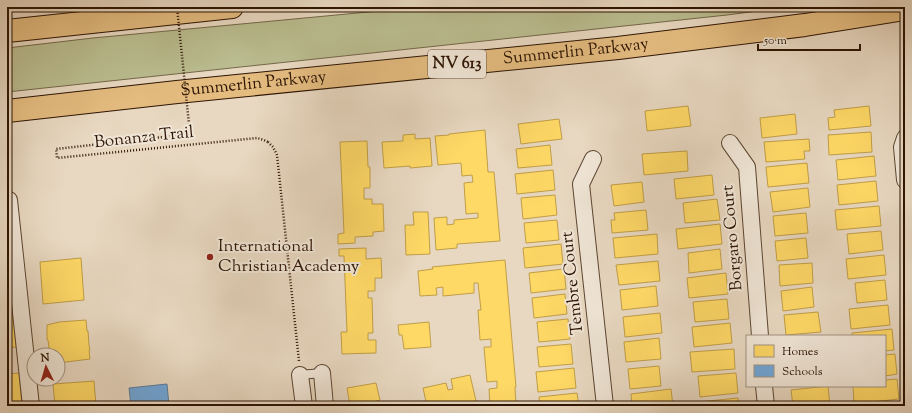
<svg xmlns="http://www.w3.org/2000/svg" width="912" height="413" viewBox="0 0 912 413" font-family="'Sorts Mill Goudy',serif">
	<rect width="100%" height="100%" fill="#e8d8c1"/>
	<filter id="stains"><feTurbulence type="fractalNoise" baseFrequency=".005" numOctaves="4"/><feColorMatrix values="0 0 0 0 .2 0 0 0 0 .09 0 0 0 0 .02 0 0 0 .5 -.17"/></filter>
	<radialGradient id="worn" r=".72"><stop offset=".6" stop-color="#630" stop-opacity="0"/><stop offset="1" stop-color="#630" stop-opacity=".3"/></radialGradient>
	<path fill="#babd90" stroke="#74684a" d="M421,7H789L727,15L7,92V48L93,38Z"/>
	<path fill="#ffd966" stroke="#c09e48" d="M688,106L691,126L647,131L645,111Z
		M869,106L871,126L829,130L828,118L835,117L834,110Z
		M795,114L797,134L762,138L760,118Z
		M559,119L562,139L521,144L518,124Z
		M485,130L488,172H494L500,241L457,244V248L436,250L434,218L447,217V225L454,224V220L478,218V213L466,214L464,183L473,182L472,175L462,176L461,163L438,165L435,136L449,135V134Z
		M871,132L872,152L829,155L828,135Z
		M415,134V139L430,138L432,166L410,168V166L384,168L382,142L403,141V135Z
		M809,139L810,151H804L805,159L766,162L764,142Z
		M367,141L368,167H370V188H364V199H372V204H383L384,231L373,232V236L355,237V243L338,244V234L344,233L340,142Z
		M550,145L552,165L518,168L516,149Z
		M687,151L688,171L644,175L642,154Z
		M874,156L876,176L838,180L836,160Z
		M807,163L809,183L768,187L766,167Z
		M553,170L555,190L517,194L515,174Z
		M712,175L714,195L676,199L674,179Z
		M876,181L878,201L839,205L837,185Z
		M642,182L644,202L614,206L611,185Z
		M808,188L810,207L773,212L770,192Z
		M555,195L557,215L523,219L521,198Z
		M717,199L720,220L685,223L683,203Z
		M879,206L881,226L837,230L835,210Z
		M646,210L648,230L612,233L611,220H615L614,213Z
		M413,212H428L430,254L406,255L405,225H414Z
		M806,213L808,233L775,236L773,216Z
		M557,220L559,240L526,243L524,223Z
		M720,224L722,244L678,249L676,229Z
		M881,231L883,250L849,254L847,234Z
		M657,234L658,254L615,258L613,238Z
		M806,238L808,258L777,261L775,241Z
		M561,244L563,264L525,268L523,248Z
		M366,248V259L381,258L382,278H375V291H368V298H372L373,333H368V340H376V353L342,354L341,332H347L344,256H339V249Z
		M720,249L722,269L689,273L688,253Z
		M884,255L886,275L848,279L846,259Z
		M81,258L84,300L43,304L40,262Z
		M505,260L516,387H515L516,406H490L489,389L497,388V381L487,382L484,347H491V339L480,340L478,310H481L478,283H474V293L443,296V287L436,288L437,295L420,296L418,271L433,269L432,267Z
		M658,261L660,281L619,285L616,265Z
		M812,263L813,283L780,286L779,265Z
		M564,269L566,289L531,293L529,273Z
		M726,273L728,294L689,298L687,278Z
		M885,280L887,300L857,303L855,283Z
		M656,286L658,306L622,310L620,290Z
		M812,287L814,307L783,311L781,291Z
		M565,294L567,314L534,318L532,298Z
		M727,299L729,319L695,322L693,302Z
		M888,305L890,325L851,329L849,309Z
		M7,306H12L16,347L7,348Z
		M818,312L821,332L786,335L784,315Z
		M660,313L662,333L625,337L623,317Z
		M568,319L570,339L539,342L537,322Z
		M86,320L87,331H88L89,345L90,350H89L90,359L58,363V355H49L48,349L49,348L48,340H47V325L59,322Z
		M429,322L431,347L404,349L402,335H399L398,325Z
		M730,323L732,343L694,347L692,327Z
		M892,329L894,350L885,351V336H852V333Z
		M659,338L661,359L626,362L624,342Z
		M571,344L573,364L539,367L537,347Z
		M734,349L735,369L692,372L690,352Z
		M895,354L897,374L885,376V355Z
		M659,366L661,386L630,389L628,369Z
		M574,368L576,388L538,392L536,372Z
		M19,373L22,406H7V374Z
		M736,373L738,393L700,397L698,376Z
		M470,375L476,401L462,404V406H427L423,388L446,383L448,390L453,389L451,379Z
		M897,379L899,399L854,404L853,386H885V380Z
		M94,381L96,406H55L53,384Z
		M376,383L380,400L373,402L374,406H350L347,388Z
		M828,386L830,406H793L791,390Z
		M671,389L673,406H632L631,394Z
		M577,393L579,406H540L539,397Z
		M738,398L739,406H699L698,402Z"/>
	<path fill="#6fa8dc" stroke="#5b7c9b" d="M167,384L169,406H131L129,388Z"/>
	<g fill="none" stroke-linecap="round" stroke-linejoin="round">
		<defs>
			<path id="service" d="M300,375L322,373"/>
			<path id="minor" d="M905,138L902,147L905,180
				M730,143L747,167L760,336
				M593,159L581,184L605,406
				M7,200H9L31,406
				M322,373L325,406
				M300,375L304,406
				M764,386L766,406"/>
			<g id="motorway">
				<path d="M7,31L232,7"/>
				<path id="s1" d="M7,111L177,92L618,48L805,25L905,9"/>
			</g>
		</defs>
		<use href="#service" stroke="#5c4532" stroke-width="10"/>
		<use href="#minor" stroke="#5c4532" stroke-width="18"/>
		<use href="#motorway" stroke="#2d1403" stroke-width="24"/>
		<path stroke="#2d1403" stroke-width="2.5" stroke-dasharray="1 2" stroke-linecap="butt" d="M268,142L273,147L277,155L299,361"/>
		<use href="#service" stroke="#f0e6d7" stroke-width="8"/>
		<use href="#minor" stroke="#f0e6d7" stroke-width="16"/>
		<use href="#motorway" stroke="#e4bc80" stroke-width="22"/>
		<path stroke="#2d1403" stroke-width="2.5" stroke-dasharray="1 2" stroke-linecap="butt" d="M177,7L190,134L56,149L57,158L257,138L264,140L268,142"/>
	</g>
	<circle fill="#8f2418" stroke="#f0e6d7" stroke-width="1.5" cx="210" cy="257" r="4"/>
	<g text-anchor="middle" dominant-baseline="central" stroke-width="4" stroke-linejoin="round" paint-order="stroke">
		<rect fill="#f0e6d7" stroke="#685343" stroke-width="1" x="428" y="50" width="58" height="28" rx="3"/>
		<g font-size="16" font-weight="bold" fill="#2d1403">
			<text x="457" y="64">NV 613</text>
		</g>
		<g font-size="17" fill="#2d1403" stroke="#f0e6d7">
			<text stroke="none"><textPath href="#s1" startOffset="572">Summerlin Parkway</textPath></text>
			<text stroke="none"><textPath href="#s1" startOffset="248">Summerlin Parkway</textPath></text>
			<text transform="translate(144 138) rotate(-6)">Bonanza Trail</text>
			<text transform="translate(733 238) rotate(-95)">Borgaro Court</text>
			<text transform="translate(573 283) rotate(-96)">Tembre Court</text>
		</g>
		<g font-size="17" fill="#2d1403" stroke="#f0e6d7" text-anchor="start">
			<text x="218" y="247">International<tspan x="218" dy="20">Christian Academy</tspan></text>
		</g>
	</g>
	<rect width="912" height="413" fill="none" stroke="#e8d8c1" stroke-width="24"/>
	<rect x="8" y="8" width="896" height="397" fill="none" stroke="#2d1403" stroke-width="2"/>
	<rect x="12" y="12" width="888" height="389" fill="none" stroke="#2d1403"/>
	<rect x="746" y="335" width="140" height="52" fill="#f0e6d7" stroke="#a29282"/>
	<rect x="754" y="345" width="20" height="12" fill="#ffd966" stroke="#a29282"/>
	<text x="782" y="355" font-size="12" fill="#2d1403">Homes</text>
	<rect x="754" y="365" width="20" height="12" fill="#6fa8dc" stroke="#a29282"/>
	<text x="782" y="375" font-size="12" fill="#2d1403">Schools</text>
	<g transform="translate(46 367) rotate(355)"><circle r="19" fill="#f0e6d7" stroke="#a29282"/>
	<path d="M0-3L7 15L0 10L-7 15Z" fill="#8f2418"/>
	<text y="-6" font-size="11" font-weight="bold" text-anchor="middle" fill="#2d1403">N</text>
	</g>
	<path d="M758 44v6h102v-6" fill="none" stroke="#2d1403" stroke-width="2"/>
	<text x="764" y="44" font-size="12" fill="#2d1403" stroke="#f0e6d7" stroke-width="3" paint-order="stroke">50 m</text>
	<rect width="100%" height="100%" filter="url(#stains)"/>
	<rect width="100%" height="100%" fill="url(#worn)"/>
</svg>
